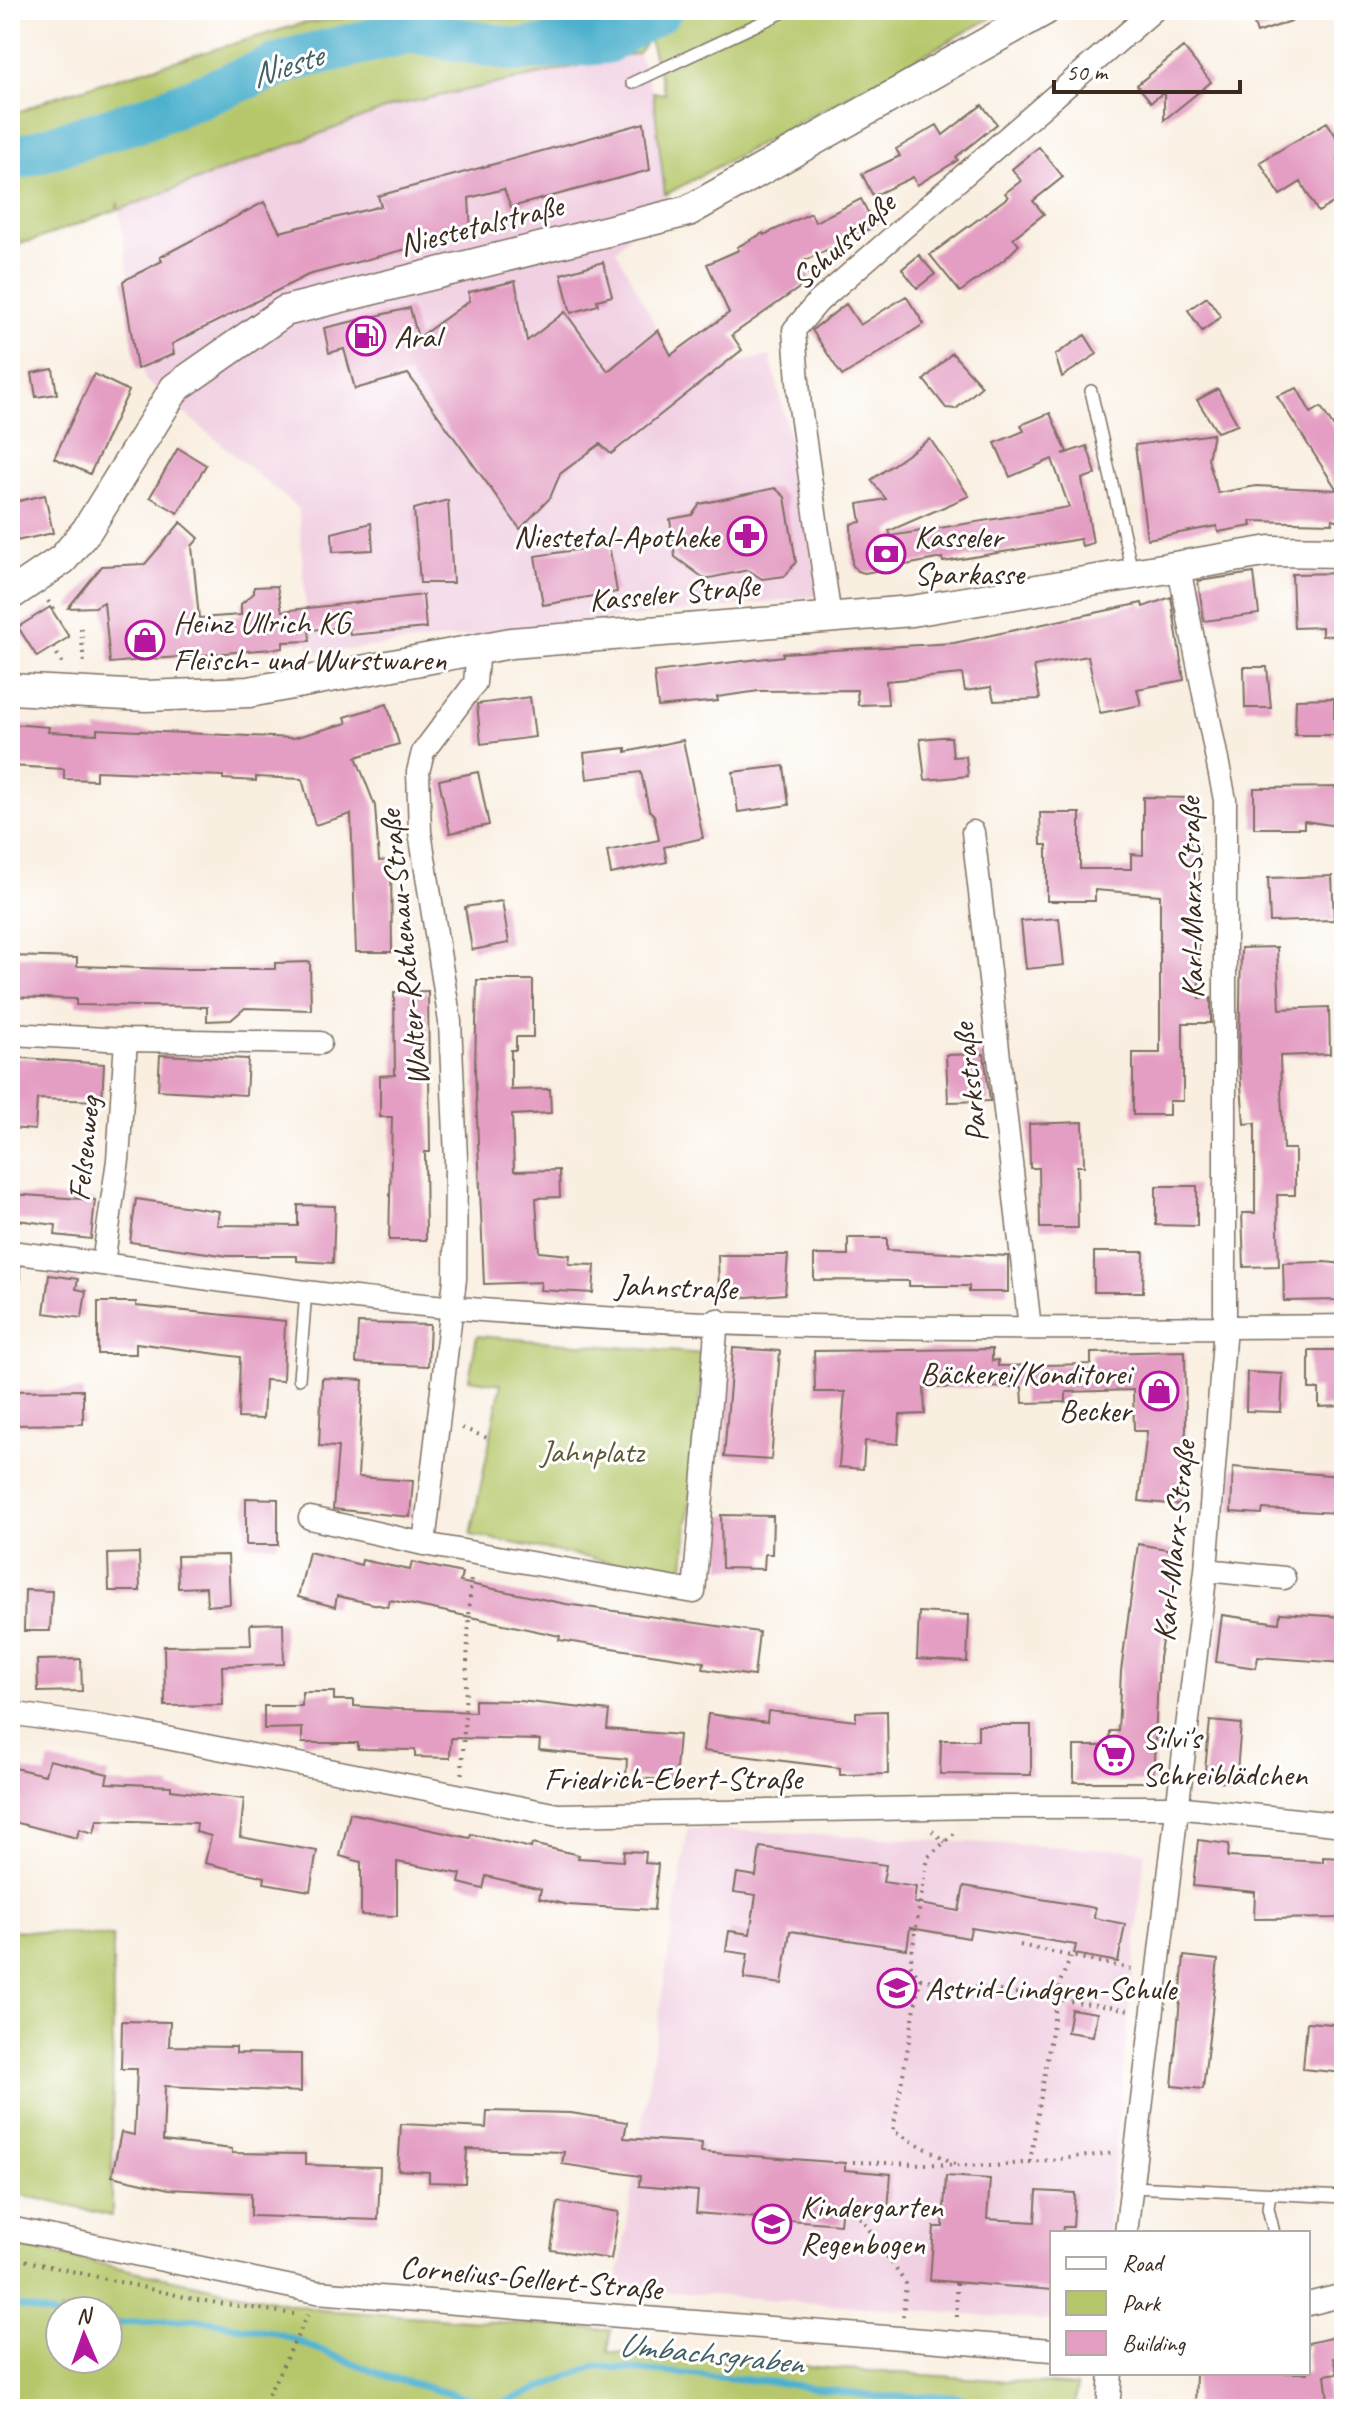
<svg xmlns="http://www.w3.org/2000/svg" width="1354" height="2419" viewBox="0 0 1354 2419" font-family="Caveat,sans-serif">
	<rect width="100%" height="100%" fill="#fff"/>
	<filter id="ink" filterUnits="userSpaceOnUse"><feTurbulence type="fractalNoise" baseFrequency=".0125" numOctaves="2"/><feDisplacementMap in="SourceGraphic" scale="16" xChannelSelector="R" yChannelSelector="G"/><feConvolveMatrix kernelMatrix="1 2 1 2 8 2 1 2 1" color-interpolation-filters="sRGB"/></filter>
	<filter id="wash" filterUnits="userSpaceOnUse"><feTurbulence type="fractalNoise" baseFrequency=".006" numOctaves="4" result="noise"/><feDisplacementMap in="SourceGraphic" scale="32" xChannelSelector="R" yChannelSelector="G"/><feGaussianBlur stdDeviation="1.8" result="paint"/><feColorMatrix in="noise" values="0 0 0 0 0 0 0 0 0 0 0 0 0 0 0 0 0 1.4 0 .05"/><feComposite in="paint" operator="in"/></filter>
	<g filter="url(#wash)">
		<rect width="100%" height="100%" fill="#f9efe1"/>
		<path fill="#f1d0e2" d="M638,53L653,92L665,195L616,250L681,374L770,356L799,475L819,596L309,654L299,509L145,380L119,210L393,106Z
			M688,1828L1145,1851L1107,2233H1052V2321L617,2288Z"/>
		<path fill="#b5c76a" stroke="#787844" stroke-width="2" fill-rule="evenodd" d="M394,10H432L517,20L591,10H1006L665,195L653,92L665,94L649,39L638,53L393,106L119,210L118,202L116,210L32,241L10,244V116L54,97L300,24Z
			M477,1336L704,1354L683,1576L471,1535L501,1384L469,1379Z
			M10,1930L113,1937L112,2216L10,2192Z
			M10,2245L321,2310L611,2330L608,2352L1077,2386L1075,2409H10ZM108,2311V2359H60V2311Z"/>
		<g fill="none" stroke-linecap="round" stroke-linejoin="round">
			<path stroke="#4eb1cd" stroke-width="7" d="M10,2304L60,2317
				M108,2324L199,2319L282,2335L385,2376L496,2406L595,2366L772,2382L877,2397L953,2396L991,2409"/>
			<path stroke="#4eb1cd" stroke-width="44" d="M10,160L145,118L294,59L412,31L516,50L606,42L660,10"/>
		</g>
		<g id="blocks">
			<path fill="#e49ec3" d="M1249,10H1314V13L1257,33Z
				M1183,47L1211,82L1164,120V92L1151,102L1137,85Z
				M982,105L997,124L956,157L958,160L917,185L913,177L873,196L862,174L900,156L896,149L937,125L943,135Z
				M1327,122L1344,149V154L1337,158L1344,170V196L1318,212L1301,182L1280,195L1260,162Z
				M644,123L650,170L511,207L504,189L469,198L471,232L308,275L172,344L174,354L137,369L123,281L162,261L160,257L264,202L280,232L381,206L378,196Z
				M1039,147L1063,177L1033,201L1044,214L1013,238L1019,245L1005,259L960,292L930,255L1008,197L1005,193L1021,181L1012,169Z
				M861,199L875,226L800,263L812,279L732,335L742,350L611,454L600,444L560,474L550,498L520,529L408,374L355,389L344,349L329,353L324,328L410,308L418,338L469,301V292L515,281L527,341L565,312L608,371L658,330L671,355L729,313L707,264L739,250L737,247L763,233L764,235L811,213L815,222Z
				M919,255L935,274L917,288L902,269Z
				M603,262L612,296L597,300L598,305L571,313L561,274Z
				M906,296L924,324L842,376L812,330L846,304L860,325Z
				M1207,297L1221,317L1202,331L1188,310Z
				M1085,335L1097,354L1062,377L1055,355Z
				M952,353L982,386L956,409L946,408L924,380Z
				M53,369L57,394L36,397L32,373Z
				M94,374L129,391L90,474L54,458Z
				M1297,388L1311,413L1321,407L1344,443V522L1333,519L1332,523L1251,521L1252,526L1218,532L1217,526L1147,539L1135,445L1213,434L1208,459L1218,493L1256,486L1337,490L1277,396Z
				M1218,389L1238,425L1217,432L1197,400Z
				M1050,413L1067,452L1063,454L1087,446L1096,474L1082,479L1093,543L1082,546L1080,539L943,562L942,558L865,573L857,571L852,564L851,524L861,522L858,504L886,499L871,480L930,439L969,496L889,531L891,536L1069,507L1052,459L1010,477L995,443L1024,431L1021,425Z
				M178,448L206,465L178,513L150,497Z
				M775,488L785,497L796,562L785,576L762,579L748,570L705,579L675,557L670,519L692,515L700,504Z
				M45,495L53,533L16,541L15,534L10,535V503Z
				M448,500L453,583H420L414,509Z
				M181,522L199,538L192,546L199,618L241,615V604L254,593V587L277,586L282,611L423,595L426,628L350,635L349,627L309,630L310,641L283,642V648L110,663L104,602L95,607L68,608L102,566L145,564Z
				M371,523L373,550L333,552L332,533Z
				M609,545L617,592L543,605L535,556Z
				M1254,573L1259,614L1204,621L1198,581Z
				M1344,573V634L1322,636V627L1294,628L1292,574Z
				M1171,597L1184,680L1137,689L1141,705L1100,713L1088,656L1034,666L1040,699L994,701L991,687L965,691L962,674L886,681L888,704L858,705L857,690L759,691L717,697L718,701L658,707L654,672L783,656V653L954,643L1142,603L1143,607Z
				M50,607L69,637L37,657L18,627Z
				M1244,667H1267L1271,708H1245Z
				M530,697L535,737L481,744L477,704Z
				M1334,698V735H1295L1296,699Z
				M387,704L399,744L356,757L375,806L379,861L391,860L392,952H356L351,814L315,825L302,779L256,777V781L223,779V776L96,771V780L64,779V769L10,766V724L49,727L48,732L97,734V729L293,738L347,723L345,717Z
				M942,737H951L953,757L966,756L968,776L925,780L920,739Z
				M683,740L703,838L664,847L667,862L611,874L607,851L659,840L654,815L649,810L641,772L587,779L584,753L626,748V752Z
				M784,766L789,805L738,812L733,772Z
				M478,772L489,825L450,833L439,780Z
				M1344,787V827L1304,821V828H1254V788Z
				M1143,797L1190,798V846H1199V991L1200,998H1211V1023H1183V1101H1169V1115H1133V1053H1160V895L1095,890V901H1047V845H1041L1040,813H1080V869H1131V854L1143,855Z
				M1332,876L1334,920L1270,922L1268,878Z
				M502,901L509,943L472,950L465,907Z
				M1059,918L1064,965L1026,969L1021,921Z
				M1277,947L1280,1009L1329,1007L1330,1054L1280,1056L1283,1149H1295V1195H1277L1279,1266L1244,1267L1242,1213H1255V1123L1244,1124L1239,1058L1241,948Z
				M10,956L77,958V966L175,969H275V963L310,962L311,1010L245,1008L231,1020L207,1021V1007L76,1005V999L10,997Z
				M477,980H533V1037H516V1050H511V1090L550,1089L551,1113L512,1115L514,1171L559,1170L560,1197L536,1198L539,1252L570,1255L569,1264L595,1265L593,1293L540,1290L541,1282L484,1284L475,1071Z
				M428,991L430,1152H425L426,1240H389L392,1117H380V1076L395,1075L394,992Z
				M984,1054L990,1101L948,1102L946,1055Z
				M160,1055L248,1059L246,1095L158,1090Z
				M10,1057L104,1064L102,1101L37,1099L35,1130L10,1128Z
				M1083,1122L1084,1166H1077L1078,1228H1040L1039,1168H1030L1029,1124Z
				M1156,1186H1197V1226L1156,1225Z
				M10,1194L95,1200L91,1239L55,1235L56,1225L10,1219Z
				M136,1199L219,1211L217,1225L298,1226V1205L335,1206L333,1263L297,1261V1256H228L130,1242Z
				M848,1238H887V1250L1008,1256V1292H969V1286H909V1281L814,1280V1255H848Z
				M1094,1252H1144L1143,1292H1094Z
				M718,1255H788L785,1294L736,1298L737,1294H719Z
				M1324,1262L1344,1264V1300L1284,1301L1283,1263Z
				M49,1275L78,1279L76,1289L86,1291L82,1318L44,1313Z
				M98,1302H136V1306L285,1321L283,1381L265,1380L263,1419L238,1418L240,1357L136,1343V1354H98Z
				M358,1323L430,1325L428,1366L356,1363Z
				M733,1348L780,1351L771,1460L724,1457Z
				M992,1349V1361L998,1360V1366L1091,1364V1353L1185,1351L1186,1429L1179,1505L1139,1501L1147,1431H1134L1133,1390L1066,1392V1402L1023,1403L1022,1387L924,1388L925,1414L900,1415L898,1444L865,1441L863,1469L839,1467L845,1392H815L814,1351Z
				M1309,1350H1344V1406L1319,1407V1389H1309Z
				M1247,1372L1283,1374L1281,1412L1246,1411Z
				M322,1378L363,1380L358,1477L413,1481L410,1517L333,1509L338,1447L319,1446Z
				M83,1390V1424L10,1425V1391Z
				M1233,1467L1340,1476L1338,1513L1263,1509L1262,1514L1231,1512Z
				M246,1498L278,1499V1545H246Z
				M721,1515L773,1516L772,1554H765L764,1569L722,1568Z
				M1138,1544L1178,1551L1159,1658L1153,1782H1074V1746H1109L1110,1731H1118L1121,1671Z
				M309,1552L361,1565L362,1560L410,1570L412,1562L462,1573L460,1582L566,1604L759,1632L754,1676L703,1669L704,1662L559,1640L560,1636L390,1600L388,1607L337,1596L335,1607L298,1597Z
				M139,1553L140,1591H109L108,1554Z
				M228,1555L230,1604L207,1606L206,1587L178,1588L177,1556Z
				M25,1590L52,1591L50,1631H24Z
				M919,1612L969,1615L967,1662L917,1659Z
				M1280,1613L1344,1617V1663L1258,1657L1256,1668L1216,1662L1222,1615L1279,1623Z
				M283,1623L284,1664L222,1666L223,1705L165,1706L164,1646L251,1645L250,1624Z
				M81,1659L82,1691L38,1692L37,1660Z
				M302,1692H334V1700H354V1706L398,1709L475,1712V1700L520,1701L609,1711L607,1729L679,1735L675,1781L626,1777L627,1759L539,1750L540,1740L451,1738L450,1758L415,1757V1750L358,1749V1743H302V1728L264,1729V1706H302Z
				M768,1711L856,1721V1712L887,1711L888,1774L840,1775V1768L703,1751L708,1714L767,1722Z
				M1210,1721L1241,1724L1236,1783L1204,1780Z
				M978,1725H1031V1775L940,1774L941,1740H978Z
				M49,1760L108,1774L106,1783L171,1786V1790L244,1799L240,1837L317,1851L310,1891L264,1883L265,1877L205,1863L211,1836L196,1832L197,1823L97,1820L94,1833L79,1829L77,1838L10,1821V1767L45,1775Z
				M350,1813L470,1838L471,1834L531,1848L532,1844L579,1855L578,1858L623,1861L624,1851L646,1852L645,1863L658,1864L654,1910L568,1905L539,1898L541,1889L486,1876L483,1889L459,1883L461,1874L397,1862V1916L361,1915V1862L340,1856Z
				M1198,1840L1229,1844L1228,1857L1323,1862V1857L1344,1858L1340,1918L1254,1919L1255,1892L1193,1886Z
				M760,1847L886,1865L883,1882L916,1887L914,1903L959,1911L964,1886L1095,1908L1094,1918L1125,1924L1118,1962L1074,1954L1076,1945L971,1928L969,1938L910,1928L907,1949L790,1931L782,1984L744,1979L748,1954L726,1951L729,1931L750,1934L756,1895L734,1892L737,1873L756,1876Z
				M1184,1956L1218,1960L1203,2089L1172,2086Z
				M1071,2009L1097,2013L1093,2036L1067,2032Z
				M122,2021L170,2022L169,2046L236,2047V2053L301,2054V2092L165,2086L163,2141L232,2149V2153L305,2154V2165L380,2167L378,2220L251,2216V2193L169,2189L112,2176L121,2132L134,2135L137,2069H121Z
				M1307,2022L1344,2025V2073L1303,2069Z
				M487,2111L571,2113L627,2122L624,2138L702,2143L701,2152L845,2163V2170L891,2174L888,2209L842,2206L840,2224L696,2213L698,2191L639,2186L640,2176L562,2164L564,2152L467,2149L465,2183L429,2182V2172L398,2170L401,2124L486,2128Z
				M946,2176L990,2179L987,2219L1035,2222L1037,2191L1075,2193L1073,2227H1063L1062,2233H1052V2290L930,2280L934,2227H943Z
				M558,2202L619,2212L611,2259L551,2250Z
				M1336,2337L1342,2354L1334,2358L1338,2373L1325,2375L1328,2400L1270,2409H1195L1196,2373H1308V2343Z"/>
		</g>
	</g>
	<g filter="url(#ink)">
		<use href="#blocks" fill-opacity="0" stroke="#7e6f62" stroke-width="2"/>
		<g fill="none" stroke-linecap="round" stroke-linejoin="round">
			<defs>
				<path id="lane" d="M632,83L788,10
					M1091,391L1132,571
					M14,1253V1343
					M299,1379L306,1291
					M1132,2187L1344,2197
					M1270,2194L1268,2208L1274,2233"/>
				<path id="street" d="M830,618L800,407L794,330L818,302L1154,10
					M478,649L475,683L423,752L418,772L420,832L450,1022L456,1158L455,1279L424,1544L694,1592L717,1320
					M973,832L1030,1328
					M10,1034L126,1040L320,1043
					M10,1252C135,1267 259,1288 383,1301C702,1334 1024,1329 1344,1326
					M103,1263L118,1160L126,1040
					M310,1518L424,1544
					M1206,1570L1284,1578
					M10,1713L136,1732L558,1815L983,1807H1176L1344,1825
					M10,2228L316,2292L1052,2350
					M1126,2233L1206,1570L1225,1327V800L1179,568
					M1308,2304L1344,2295
					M1108,2409L1111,2373"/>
				<path id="secondary" d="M10,595L63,559L87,530L175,388L285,311L688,211L1045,10
					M10,689L146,696L249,692L511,643L912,611L1270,551L1344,552"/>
			</defs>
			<use href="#lane" stroke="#7e6f62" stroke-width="14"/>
			<use href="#street" stroke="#7e6f62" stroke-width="25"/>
			<use href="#secondary" stroke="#7e6f62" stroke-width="33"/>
			<path stroke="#7e6f62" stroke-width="4" stroke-dasharray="2 6" stroke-linecap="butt" d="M48,601L55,612
				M81,628L84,665
				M53,647L64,666
				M462,1428L490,1439
				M462,1774L471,1575
				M932,1831L945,1842
				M1020,1945L1135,1970
				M920,1979L1130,2010
				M853,2162L995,2166L1114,2153
				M1030,2162L1060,1982L1071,1957
				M955,2164L893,2131L920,1979L910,1964L928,1857L957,1831
				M852,2214L862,2219L906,2284L903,2316
				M10,2257L198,2300L294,2314
				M956,2283L957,2320
				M1067,2373L1089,2375
				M261,2409L308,2315"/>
			<use href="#lane" stroke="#fff" stroke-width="11"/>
			<use href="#street" stroke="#fff" stroke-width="22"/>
			<use href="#secondary" stroke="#fff" stroke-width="30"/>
		</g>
	</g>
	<defs>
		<symbol id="fuel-ring" viewBox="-11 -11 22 22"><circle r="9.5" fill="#fff" stroke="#b5179e" stroke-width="1.5"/><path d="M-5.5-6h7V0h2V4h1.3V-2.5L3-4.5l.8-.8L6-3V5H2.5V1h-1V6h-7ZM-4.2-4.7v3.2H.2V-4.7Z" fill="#b5179e"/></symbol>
		<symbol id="pharmacy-ring" viewBox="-11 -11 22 22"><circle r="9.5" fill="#fff" stroke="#b5179e" stroke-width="1.5"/><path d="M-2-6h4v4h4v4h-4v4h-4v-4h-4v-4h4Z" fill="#b5179e"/></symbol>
		<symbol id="bank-ring" viewBox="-11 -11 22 22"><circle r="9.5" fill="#fff" stroke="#b5179e" stroke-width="1.5"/><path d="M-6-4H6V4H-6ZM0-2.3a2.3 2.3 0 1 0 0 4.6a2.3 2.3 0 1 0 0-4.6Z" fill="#b5179e"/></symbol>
		<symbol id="shop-ring" viewBox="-11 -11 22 22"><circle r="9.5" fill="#fff" stroke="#b5179e" stroke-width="1.5"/><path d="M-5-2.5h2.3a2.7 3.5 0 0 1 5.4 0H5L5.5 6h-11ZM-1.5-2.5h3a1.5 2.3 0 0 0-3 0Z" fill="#b5179e"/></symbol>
		<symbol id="supermarket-ring" viewBox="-11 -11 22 22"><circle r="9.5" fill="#fff" stroke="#b5179e" stroke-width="1.5"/><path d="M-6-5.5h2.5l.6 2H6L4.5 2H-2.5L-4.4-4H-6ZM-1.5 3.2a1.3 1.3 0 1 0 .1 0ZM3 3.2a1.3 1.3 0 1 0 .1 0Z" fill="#b5179e"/></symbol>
		<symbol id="school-ring" viewBox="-11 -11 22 22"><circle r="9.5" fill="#fff" stroke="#b5179e" stroke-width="1.5"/><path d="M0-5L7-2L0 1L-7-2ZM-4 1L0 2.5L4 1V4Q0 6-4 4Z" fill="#b5179e"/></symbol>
	</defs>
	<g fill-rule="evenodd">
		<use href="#fuel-ring" x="344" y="314" width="44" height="44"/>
		<use href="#pharmacy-ring" x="725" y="514" width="44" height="44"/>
		<use href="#bank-ring" x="864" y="532" width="44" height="44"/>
		<use href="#shop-ring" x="123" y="618" width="44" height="44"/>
		<use href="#shop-ring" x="1137" y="1369" width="44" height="44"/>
		<use href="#supermarket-ring" x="1092" y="1733" width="44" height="44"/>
		<use href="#school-ring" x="875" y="1966" width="44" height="44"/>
		<use href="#school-ring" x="750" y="2202" width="44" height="44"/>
	</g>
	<g text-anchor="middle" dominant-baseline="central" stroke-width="6" stroke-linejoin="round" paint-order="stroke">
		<g font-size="32" fill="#3b2a1e" stroke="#fff">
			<text transform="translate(481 225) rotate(-14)">Niestetalstraße</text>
			<text transform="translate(843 241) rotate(-42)">Schulstraße</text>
			<text transform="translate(674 593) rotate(-5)">Kasseler Straße</text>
			<text transform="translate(1191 898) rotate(-91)">Karl-Marx-Straße</text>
			<text transform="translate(404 948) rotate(-96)">Walter-Rathenau-Straße</text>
			<text transform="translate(970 1083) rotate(-97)">Parkstraße</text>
			<text transform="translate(84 1149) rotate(-84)">Felsenweg</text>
			<text transform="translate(676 1287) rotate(2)">Jahnstraße</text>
			<text transform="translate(1174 1541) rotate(-84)">Karl-Marx-Straße</text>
			<text x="673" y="1778">Friedrich-Ebert-Straße</text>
			<text transform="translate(531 2278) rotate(5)">Cornelius-Gellert-Straße</text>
		</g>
		<g font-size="32" fill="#3b2a1e" stroke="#fff" text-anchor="start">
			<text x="394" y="336">Aral</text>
			<text x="719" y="536" text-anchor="end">Niestetal-Apotheke</text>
			<text x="914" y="536">Kasseler<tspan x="914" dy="37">Sparkasse</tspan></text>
			<text x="173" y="622">Heinz Ullrich KG<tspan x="173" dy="37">Fleisch- und Wurstwaren</tspan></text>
			<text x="1131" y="1373" text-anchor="end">Bäckerei/Konditorei<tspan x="1131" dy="37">Becker</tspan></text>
			<text x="1142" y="1737">Silvi's<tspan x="1142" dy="37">Schreiblädchen</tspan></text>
			<text x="925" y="1988">Astrid-Lindgren-Schule</text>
			<text x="800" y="2206">Kindergarten<tspan x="800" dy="37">Regenbogen</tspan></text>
		</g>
		<g font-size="32" fill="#605935" stroke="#fff">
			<text x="592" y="1451">Jahnplatz</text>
		</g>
		<g font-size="34" font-style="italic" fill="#436064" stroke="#fff">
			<text transform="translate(286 65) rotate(-18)">Nieste</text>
			<text transform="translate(711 2353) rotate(6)">Umbachsgraben</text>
		</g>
	</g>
	<rect width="1354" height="2419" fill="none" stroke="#fff" stroke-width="40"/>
	<rect x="1050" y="2231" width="260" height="144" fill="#ffffff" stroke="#b1aaa5" stroke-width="2"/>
	<rect x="1066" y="2257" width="40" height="12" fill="#ffffff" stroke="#b1aaa5" stroke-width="2"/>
	<text x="1122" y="2271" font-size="24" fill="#3b2a1e">Road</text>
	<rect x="1066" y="2291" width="40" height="24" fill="#b5c76a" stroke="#b1aaa5" stroke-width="2"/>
	<text x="1122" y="2311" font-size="24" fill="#3b2a1e">Park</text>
	<rect x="1066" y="2331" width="40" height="24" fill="#e49ec3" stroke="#b1aaa5" stroke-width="2"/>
	<text x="1122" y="2351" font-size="24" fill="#3b2a1e">Building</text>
	<g transform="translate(84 2335) rotate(358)"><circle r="38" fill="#ffffff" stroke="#b1aaa5" stroke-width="2"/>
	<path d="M0-6L14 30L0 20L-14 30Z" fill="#b5179e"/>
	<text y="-12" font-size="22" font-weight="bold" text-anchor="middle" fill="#3b2a1e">N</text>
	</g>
	<path d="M1054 80v12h186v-12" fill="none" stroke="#3b2a1e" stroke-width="4"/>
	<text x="1066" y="80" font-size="24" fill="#3b2a1e" stroke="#ffffff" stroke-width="6" paint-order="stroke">50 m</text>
</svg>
